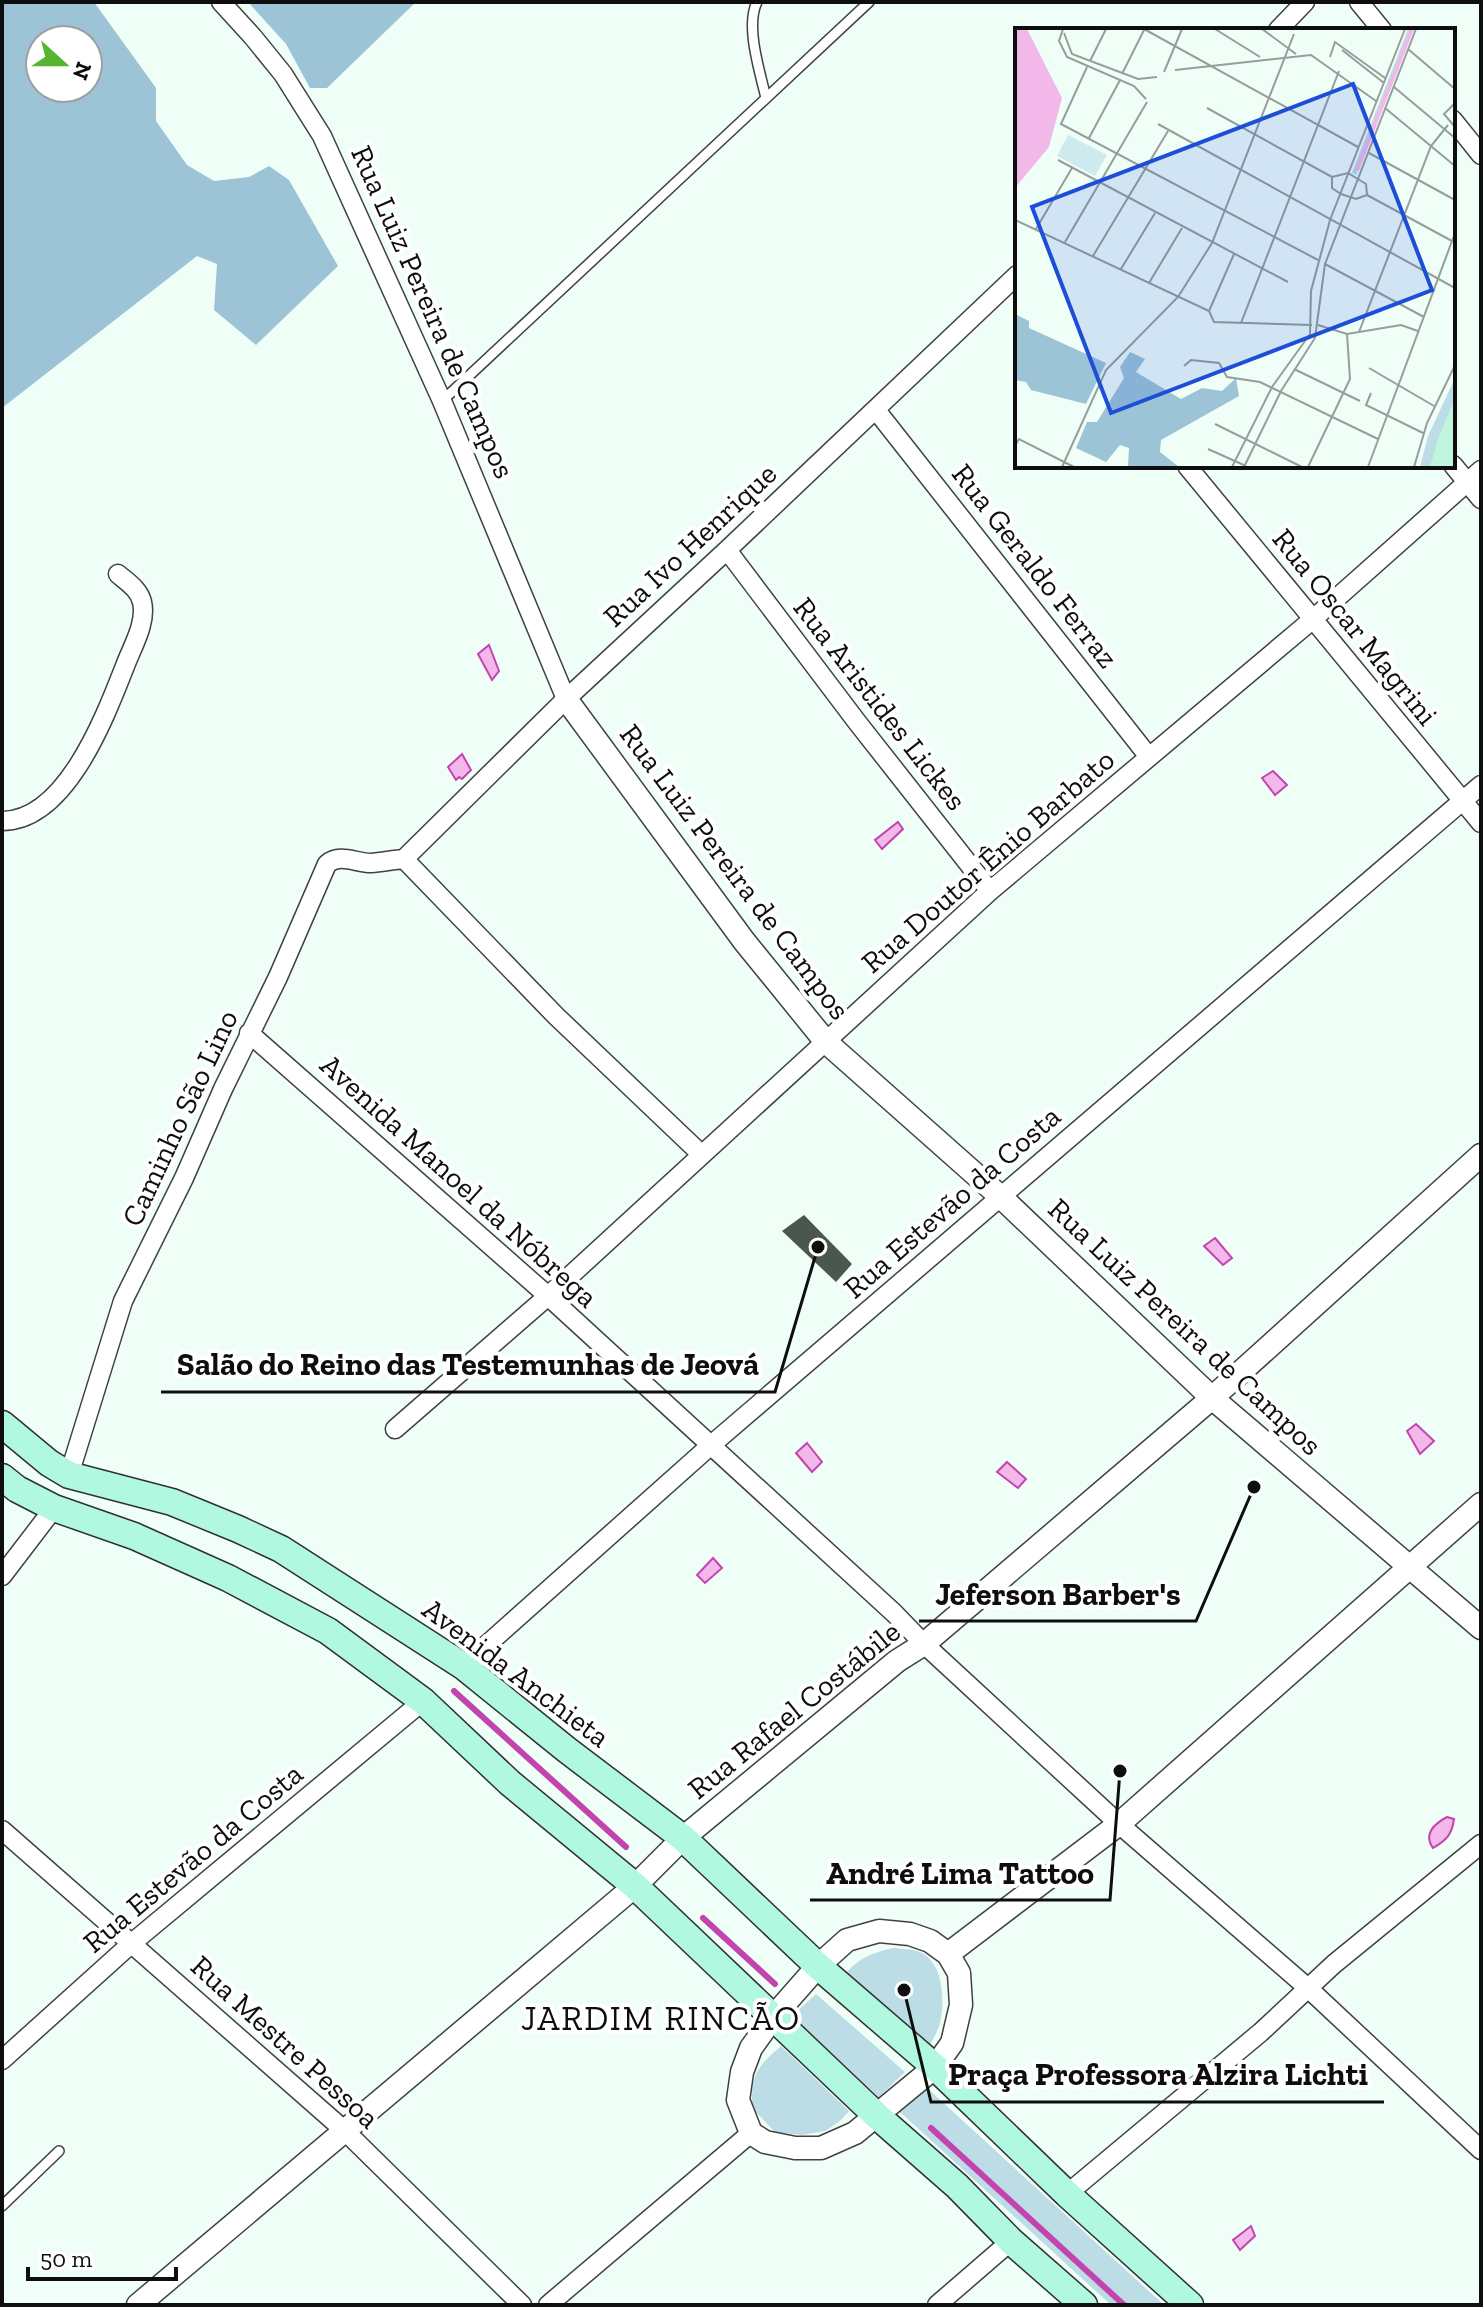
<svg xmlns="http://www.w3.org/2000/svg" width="1483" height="2307" viewBox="0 0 1483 2307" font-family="'Zilla Slab',serif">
	<rect width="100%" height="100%" fill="#f0fef8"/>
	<path fill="#bcdce6" d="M894,1948C902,1949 913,1949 920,1952C944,1963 945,2002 940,2023C938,2031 933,2039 929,2047L847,1972C860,1957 875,1952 894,1948Z
		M816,1994L905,2072L879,2097L792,2016Z
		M781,2046L849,2111L840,2121L825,2131L802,2135L775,2132L752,2108C751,2074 756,2068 781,2046Z
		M926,2087L1164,2305H1111L899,2111Z"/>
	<path fill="#9cc4d6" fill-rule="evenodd" d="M2,2H94L156,88V121L187,165L214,181L249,177L269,166L289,180L338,266L256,345L214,310L217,264L197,256L2,408ZM40,40H88V88H40Z
		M248,2H416L327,88H310L286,44Z"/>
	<path fill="#f2b8ea" stroke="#c444af" stroke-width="2" d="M489,645L499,671L492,680L478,654Z
		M462,754L471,770L462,779L459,777L456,780L448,767Z
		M1273,771L1287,785L1275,795L1262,778Z
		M898,822L903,829L882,849L875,840Z
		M1215,1238L1232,1258L1223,1265L1204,1246Z
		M1416,1424L1434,1441L1420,1454L1407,1431Z
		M807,1443L822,1462L812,1472L796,1453Z
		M1007,1462L1026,1479L1018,1488L997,1472Z
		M713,1558L722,1568L705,1583L697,1575Z
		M1447,1817L1454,1819C1452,1834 1447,1840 1433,1848C1423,1834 1434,1824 1447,1817Z
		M1251,2226L1255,2236L1240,2250L1233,2240Z"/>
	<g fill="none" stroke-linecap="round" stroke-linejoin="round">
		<path stroke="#c444af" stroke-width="6" d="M454,1691L626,1847
			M703,1918L775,1984
			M931,2128L1124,2305"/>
	</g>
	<path fill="#4b564d" d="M804,1215L852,1264L836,1282L782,1231Z"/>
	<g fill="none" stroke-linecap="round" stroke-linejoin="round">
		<defs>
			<path id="service" d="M757,2C745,26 760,72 766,98
				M442,401L869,2
				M2,2206L59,2151"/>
			<path id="minor" d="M221,2L253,37L283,74L322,136L442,401L566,699
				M1359,2L1382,30
				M1278,30L1305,2
				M1453,120L1481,155
				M876,410L1149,757
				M1453,465L1481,499
				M1187,466L1481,823
				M727,550L857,722L990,891
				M2,821C66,821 105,717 125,666C132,647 147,623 142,602C139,589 127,582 118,574
				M404,859L566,699L727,550L1017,275
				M404,859L556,1016L701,1154
				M249,1033L548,1296L894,1613L924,1644L1119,1824L1309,1989L1481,2150
				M395,1429L548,1296L990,891L1312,620L1481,470
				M69,1475L123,1301L184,1178L223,1089L278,977L327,864C340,853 356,863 371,863C382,862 393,860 404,859
				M2,1576L54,1508
				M463,1666L710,1446L1481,785
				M2,1830L345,2131L522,2305
				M2,2060L132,1943L423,1701
				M1067,2194L1261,2032L1334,1964L1481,1844
				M548,2305L751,2133
				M937,2305L1011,2241"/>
			<path id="tertiary" d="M566,699L744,941L826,1042L1002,1198L1212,1398L1481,1628
				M879,1931L910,1934L930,1941L948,1954L959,1973L961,2005L952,2043L935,2067L855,2133L821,2148H795L765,2142L751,2133L738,2100L742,2072L751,2048L774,2016L818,1966L847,1940Z
				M948,1954L1119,1824L1481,1504
				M138,2305L635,1886L683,1838L897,1661L924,1644L1212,1398L1481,1155"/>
			<path id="secondary" d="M2,1424L49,1463L69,1475L172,1502L238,1529L281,1549L463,1666L567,1750L683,1838L818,1966L935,2067L1067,2194L1190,2305
				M2,1477L17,1489L54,1508L134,1536L228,1578L328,1631L423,1701L510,1783L635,1886L876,2115L957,2186L1011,2241L1084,2305"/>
		</defs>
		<use href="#service" stroke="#414141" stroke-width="12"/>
		<use href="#minor" stroke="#414141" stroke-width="21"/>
		<use href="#tertiary" stroke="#414141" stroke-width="25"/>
		<use href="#secondary" stroke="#303030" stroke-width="29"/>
		<use href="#service" stroke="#fff" stroke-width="9"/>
		<use href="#minor" stroke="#fff" stroke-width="18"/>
		<use href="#tertiary" stroke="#fff" stroke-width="22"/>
		<use href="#secondary" stroke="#b0f9e0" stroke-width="26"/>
	</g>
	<g text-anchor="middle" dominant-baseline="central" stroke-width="8" stroke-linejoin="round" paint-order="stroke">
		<g font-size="30" fill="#0e0e0e" stroke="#fff">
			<text transform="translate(433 312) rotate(66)">Rua Luiz Pereira de Campos</text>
			<text transform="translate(690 545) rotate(-43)">Rua Ivo Henrique</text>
			<text transform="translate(1035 566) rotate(52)">Rua Geraldo Ferraz</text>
			<text transform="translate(1355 627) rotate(51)">Rua Oscar Magrini</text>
			<text transform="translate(880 704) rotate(52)">Rua Aristides Lickes</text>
			<text transform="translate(988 861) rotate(-41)">Rua Doutor Ênio Barbato</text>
			<text transform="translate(735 872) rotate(53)">Rua Luiz Pereira de Campos</text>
			<text transform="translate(180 1118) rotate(-65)">Caminho São Lino</text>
			<text transform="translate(459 1181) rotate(42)">Avenida Manoel da Nóbrega</text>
			<text transform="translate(952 1202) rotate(-41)">Rua Estevão da Costa</text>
			<text transform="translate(1185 1327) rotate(43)">Rua Luiz Pereira de Campos</text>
			<text transform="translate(516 1673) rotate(37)">Avenida Anchieta</text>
			<text transform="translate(794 1710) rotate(-39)">Rua Rafael Costábile</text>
			<text transform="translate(193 1858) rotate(-40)">Rua Estevão da Costa</text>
			<text transform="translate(285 2042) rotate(42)">Rua Mestre Pessoa</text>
		</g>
		<g font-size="34" letter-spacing="2" fill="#0e0e0e" stroke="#fff">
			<text x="661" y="2018">JARDIM RINCÃO</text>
		</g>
	</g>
	<g transform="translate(1015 28)">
		<rect width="440" height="440" fill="#f0fef8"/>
		<path d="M393,1H399L341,147L337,145ZM440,350V370L415,439H405L413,408Z" fill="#bcdce6"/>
		<path d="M0,286L14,293V300L91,335L71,376L16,362L11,354L0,352ZM115,324L130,331L121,344L166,371L187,360L207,363L221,350L224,368L146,412L145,424L164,439H113L114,420L105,417L91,434L61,420L72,394H82L109,350L105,339Z" fill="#9cc4d6"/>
		<path d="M440,370V439H415L423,411Z" fill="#c0f6dd"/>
		<path d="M53,107L92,127L80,148L42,128Z" fill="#cdebee"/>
		<path d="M0,1H12L47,70L34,119L0,160Z" fill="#f2b8ea"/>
		<path fill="none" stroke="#f2b8ea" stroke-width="4" d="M342,142L397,1"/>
		<path fill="none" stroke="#969e9a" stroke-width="2" d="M48,1L44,13L52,29L119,58L131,71M129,1L343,119M200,1L245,29M247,1L281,26M49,5L57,26L123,51L142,49M393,21L440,61M327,22L369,55M315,29L320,14L370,50M75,33L91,1M72,39L46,96L303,232M160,42L296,27L361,73M149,44L167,1M107,46L129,2M379,59L440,110M440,75L429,86L440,99M192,80L317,149M370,80L440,138M143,96L440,260M74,110L105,52M354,125L440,172M43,132L273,254M317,149V160L326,166L341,171L352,167M317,149L333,145L351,156L352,167M352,167L437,213M0,192L194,283M21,201L57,140M50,214L132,74M78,228L153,103M310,236L409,289M106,241L140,185M134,255L167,200M194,283L199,294L297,297M194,283L219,226M226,295L324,43M303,297L332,306L386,297L403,303M344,304L416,118L433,97M169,338L176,332L204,335L212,349L245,354L363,411M354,340L419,378M279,341L345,373M356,365L351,377L408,405M200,396L287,439M0,418L4,411L59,439M193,421L231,438M47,439L91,342L163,269L197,215L279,6M217,439L257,359L295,306L296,263L315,192L390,1M229,439L266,363L300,310L310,236L401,1M293,439L335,351L332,306M353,439L440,205M399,439L412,395L440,337"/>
		<path fill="#1d4ed8" fill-opacity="0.15" stroke="#1d4ed8" stroke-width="4" d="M338,56L417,262L96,385L17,179Z"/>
		<rect width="440" height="440" fill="none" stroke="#0e0e0e" stroke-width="4"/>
	</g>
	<path fill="none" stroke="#0e0e0e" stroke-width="3" d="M818 1247L775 1392H161M1254 1487L1196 1621H919M1120 1771L1110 1900H810M904 1990L931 2102H1384"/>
	<g fill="#0e0e0e" stroke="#fff" stroke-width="3">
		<circle cx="818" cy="1247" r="8"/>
		<circle cx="1254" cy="1487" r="8"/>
		<circle cx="1120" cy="1771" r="8"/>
		<circle cx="904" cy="1990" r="8"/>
	</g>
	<g font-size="32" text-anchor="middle" font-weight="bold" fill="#0e0e0e" stroke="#fff" stroke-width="8" stroke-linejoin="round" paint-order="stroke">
		<text x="468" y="1375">Salão do Reino das Testemunhas de Jeová</text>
		<text x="1058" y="1605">Jeferson Barber's</text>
		<text x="960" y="1884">André Lima Tattoo</text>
		<text x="1158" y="2085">Praça Professora Alzira Lichti</text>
	</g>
	<rect width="1483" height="2307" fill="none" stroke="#0e0e0e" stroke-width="8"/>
	<g transform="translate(64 64) rotate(111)"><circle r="38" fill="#ffffff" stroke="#9f9f9f" stroke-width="2"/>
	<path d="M0-6L14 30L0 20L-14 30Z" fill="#55b52f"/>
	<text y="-12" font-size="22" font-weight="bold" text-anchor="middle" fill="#0e0e0e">N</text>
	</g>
	<path d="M28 2267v12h148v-12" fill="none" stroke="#0e0e0e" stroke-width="4"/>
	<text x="40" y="2267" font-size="24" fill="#0e0e0e" stroke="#ffffff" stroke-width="6" paint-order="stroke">50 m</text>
</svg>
